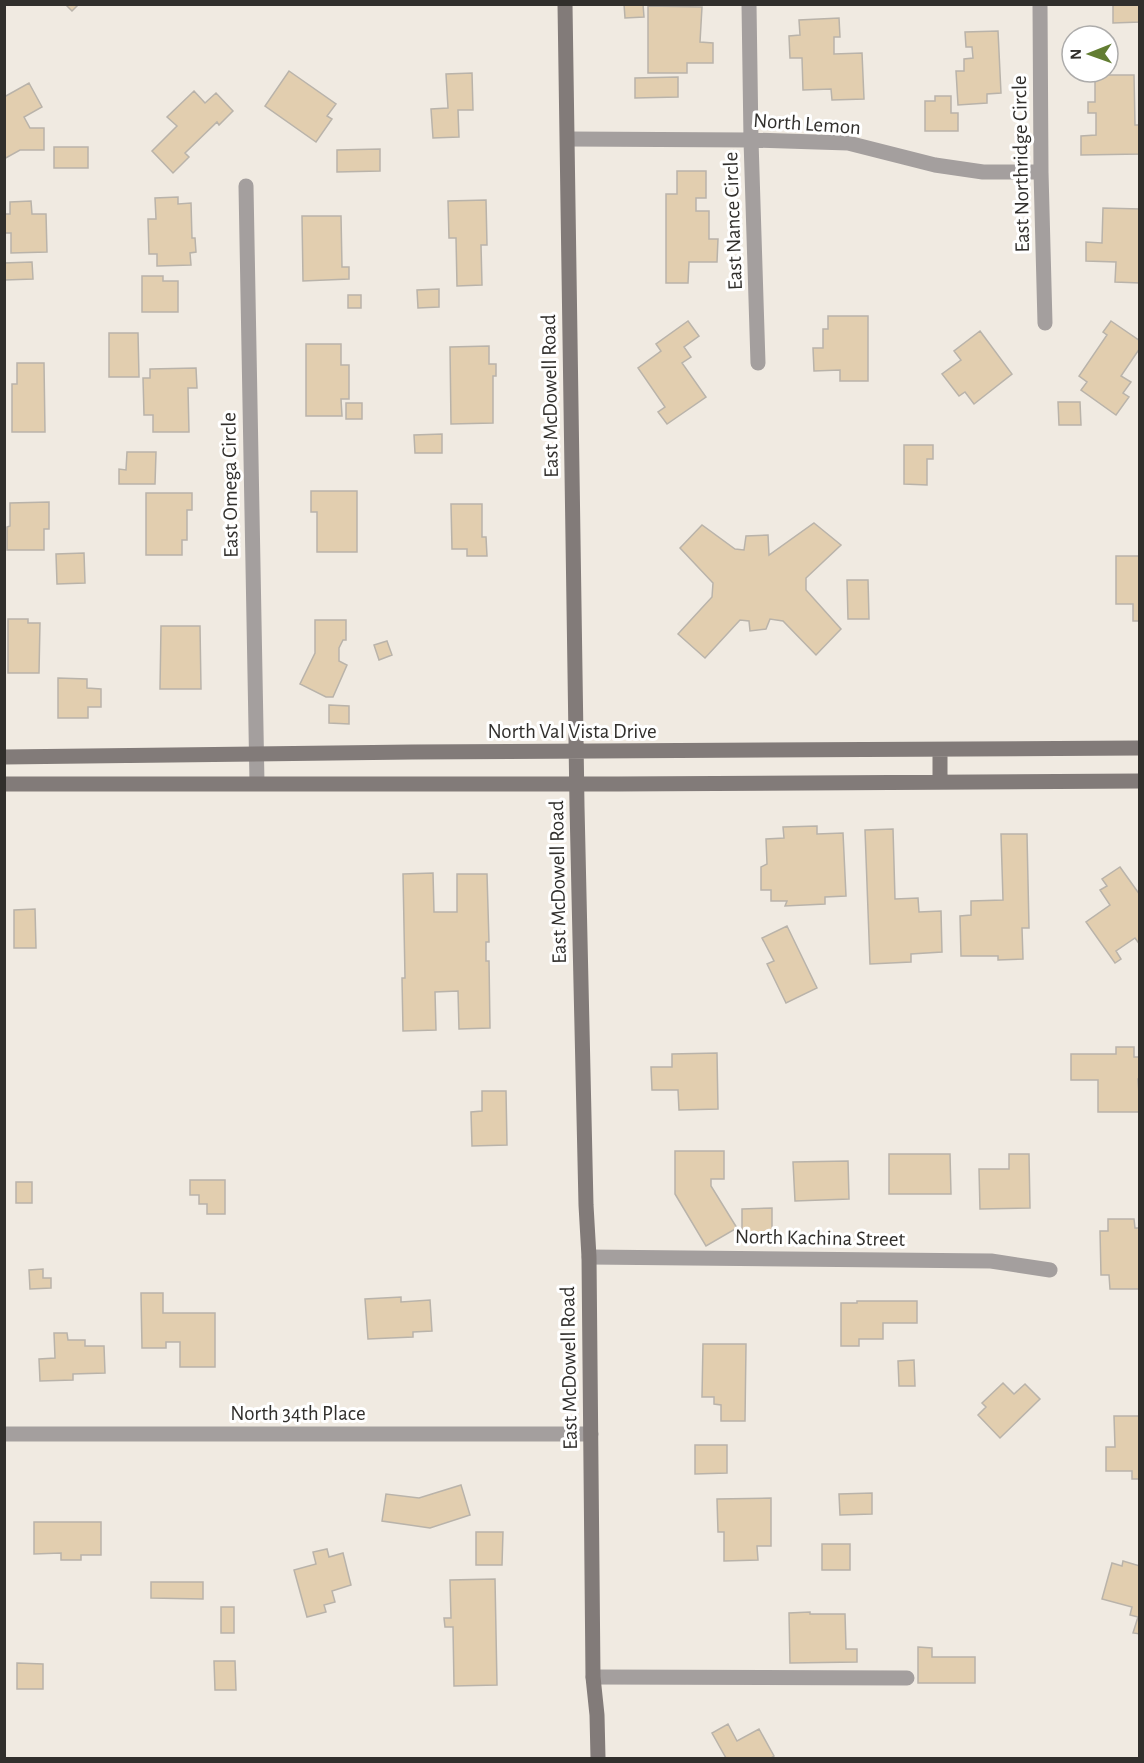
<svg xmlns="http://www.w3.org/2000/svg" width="1144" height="1763" viewBox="0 0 1144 1763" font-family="'Alegreya Sans',sans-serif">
	<rect width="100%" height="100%" fill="#f0eae1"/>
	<path fill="#e2ceaf" stroke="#b9b3aa" stroke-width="1.5" d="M65,4H79L72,11Z
		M624,4H643L644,17L625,18Z
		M1113,4H1140V22L1113,23Z
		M648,6L702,7L700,42L713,43V63H687V73H648Z
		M839,18L840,37H834V54L862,53L864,99L832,100L831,89L803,90L802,58H790L789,36L800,35L799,20Z
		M998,31L1001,93L987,94V103L958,105L956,71H964V59L973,58L972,47H966L965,32Z
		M289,71L336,104L327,116L332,119L316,142L265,106Z
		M472,73L473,110H458L459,137L433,138L431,109L448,108L446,74Z
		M1095,75H1134L1135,125H1140V154L1081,155V136L1096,135V113H1088V102H1095Z
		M678,77V97L635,98V78Z
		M29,83L42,107L24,117L30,128H44V150H20L4,159V97Z
		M194,91L205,103L216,93L233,111L219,125L217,122L185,153L189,157L173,173L152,151L177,126L167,117Z
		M935,96H951V113H958V131H925V101H935Z
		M54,147H88V168H54Z
		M380,149V171L337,172V150Z
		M677,171H706V198H696V211H709V239H718L717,262H689L688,283H666V194H677Z
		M178,197V204L191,203L192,238H195L196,252L190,253L191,265L157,266V254H149L148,219H156L155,198Z
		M486,200L487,245H481L482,285L457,286L456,238H449L448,201Z
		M31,201L32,214H46L47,252L11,253V233H4V214H10V202Z
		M1103,208L1140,209V283L1115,282L1116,262L1086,261V242L1102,243Z
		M302,216H341L342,267H349V279L303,281Z
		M32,262L33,279L5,280L4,263Z
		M142,276H163V281H178V312H142Z
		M439,289V307L418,308L417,290Z
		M348,295H361V308H348Z
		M828,316H868V381H840V370L814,371L813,348H823V329H828Z
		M688,321L699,336L684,347L691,357L682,363L706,397L667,424L658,412L665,407L638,368L661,351L656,344Z
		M1111,321L1140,341V348L1121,376L1131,382L1123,393L1129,397L1116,415L1081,390L1087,382L1079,376L1107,335L1103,332Z
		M980,331L1012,374L974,404L965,392L959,396L942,374L961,360L954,351Z
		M109,333H138L139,377H109Z
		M306,344H341V365H349V399H341L342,416H306Z
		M489,346V364H496V376H493V423L451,424L450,347Z
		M17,363H44L45,432H12V384H17Z
		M196,368L197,388H188L189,432H153V415H144L143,378H150V369Z
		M1058,402H1080L1081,425H1059Z
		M346,403H362V419H346Z
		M442,434V453H415L414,435Z
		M904,445H933V459H927V485L904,484Z
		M127,452H156L155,484H119V469L126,470Z
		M311,491H357V552H317V512H311Z
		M146,493H192V510H187V540H182V555H146Z
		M49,502V529H44V550H7V527L10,526V503Z
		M451,504H482V537H486L487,556H467V549H452Z
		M814,523L841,545L806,578V590L841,629L816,655L783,621L770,619L766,629L750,631L749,621L740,620L705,658L678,634L712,597L713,583L680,548L702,525L735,549L744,550L746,536L768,535L769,555Z
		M84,553L85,583L57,584L56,554Z
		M1116,556H1140V621H1133V604H1116Z
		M847,580H868L869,619H848Z
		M8,619H28V623H40L39,673H8Z
		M315,620H346V640H343L339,648V661L347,665L333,697H326L300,684L315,653Z
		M161,626H200L201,689H160Z
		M387,641L392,655L379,660L374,645Z
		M58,678L87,679V688L101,689V707H88V718H58Z
		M329,705L349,706V724L329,723Z
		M817,826V834L843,833L846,896L825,897V904L785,906L787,901H771V890H761V867L767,864L766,839L784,838L783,827Z
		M893,829L895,899L918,898L919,912L941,911L942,952L911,954V962L870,964L865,830Z
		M1001,834H1027L1029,928H1022L1023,959L998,960V956H961L960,916L971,915V901L1003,900Z
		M1120,867L1140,895V945L1135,938L1116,951L1121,959L1115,963L1086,922L1110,905L1100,890L1107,886L1102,879Z
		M433,873L434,912H457V874H487L489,942H486V961H489L490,1028L459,1029L458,991L435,992L436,1030L403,1031L402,978H405L403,874Z
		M35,909L36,948H14V910Z
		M787,926L817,988L786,1003L767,964L774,961L762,938Z
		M1116,1047H1134V1057H1140V1079H1138L1140,1112H1098V1080H1071V1054H1116Z
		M717,1053L718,1109L679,1110L678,1090H652L651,1067H672V1054Z
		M482,1091H506L507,1145L472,1146L471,1112L482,1111Z
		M675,1151H724V1179H711V1186L737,1228L706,1246L675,1194Z
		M889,1154H950L951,1194H889Z
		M1009,1154H1029L1030,1208L980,1209L979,1169H1009Z
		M848,1161L849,1199L795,1201L793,1162Z
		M190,1180H225V1214H207V1204H199V1195H190Z
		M16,1182H32V1203H16Z
		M772,1208V1242H742V1209Z
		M1108,1219H1134L1135,1228H1140V1289H1110L1109,1275H1101L1100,1231H1108Z
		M43,1269V1278H51V1288L30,1289L29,1270Z
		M141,1293H163V1313H215V1367H180V1342H166V1348H142Z
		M401,1297V1302L430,1300L432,1331L413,1332V1337L368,1339L365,1299Z
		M857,1301H917V1323H883V1339H859V1346H841V1303H857Z
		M54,1333H67L68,1340H85V1346H104L105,1373L73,1374V1380L40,1381L39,1359L55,1358Z
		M703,1344H746L745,1421H721V1405L714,1404V1397H702Z
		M914,1360L915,1386H899L898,1361Z
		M1003,1383L1014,1394L1025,1384L1040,1399L1000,1438L978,1415L986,1407L982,1403Z
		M1114,1416H1140V1479H1132V1471H1106V1447H1115Z
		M695,1445H727V1473L695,1474Z
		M461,1485L470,1515L430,1528L382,1521L386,1494L419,1498Z
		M872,1493V1514L840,1515L839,1494Z
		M771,1498V1546H757L758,1560L724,1561V1532H718L717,1499Z
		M34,1522H101V1555H81V1560H61V1553L34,1554Z
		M476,1532H503L502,1565H476Z
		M822,1544H850V1570H822Z
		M327,1549L329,1557L343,1553L351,1585L332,1591L335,1602L324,1605L326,1612L307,1617L294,1570L316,1564L313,1552Z
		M1123,1561L1140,1566V1634L1133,1633L1138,1617L1130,1615L1132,1607L1102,1599L1112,1563L1122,1566Z
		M495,1579L497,1685L454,1686L453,1627H445L444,1618H451L450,1580Z
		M151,1582H203V1599L151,1598Z
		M221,1607H234V1633H221Z
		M810,1612V1614H845L846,1649H857V1662L790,1663L789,1613Z
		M918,1647L932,1648V1657H975V1683H918Z
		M214,1661H235L236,1690H215Z
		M17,1663L43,1664V1689H17Z
		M728,1724L737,1741L759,1729L774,1756L771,1758H726L712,1733Z"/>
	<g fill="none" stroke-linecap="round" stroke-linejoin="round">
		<path stroke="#a49f9e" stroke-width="15" d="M749,4L751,140L758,363
			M1040,4L1041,172L1045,323
			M568,139L751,140L848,143L935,165L983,172H1041
			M246,186L257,783
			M589,1257L991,1261L1050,1270
			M4,1434H591
			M593,1677L907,1678"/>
		<path stroke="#827b79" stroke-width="15" d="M565,4L577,806L586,1205L589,1257L593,1677L597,1715L598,1758
			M940,750V782
			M4,757L412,752L1140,748
			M4,784H618L1140,781"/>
	</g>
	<g text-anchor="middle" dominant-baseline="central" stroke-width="6" stroke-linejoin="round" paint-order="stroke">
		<g font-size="21" fill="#312f2c" stroke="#fff">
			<text transform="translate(807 124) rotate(4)">North Lemon</text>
			<text transform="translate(1021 164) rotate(-91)">East Northridge Circle</text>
			<text transform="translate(733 221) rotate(-92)">East Nance Circle</text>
			<text transform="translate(550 396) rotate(-91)">East McDowell Road</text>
			<text transform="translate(230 485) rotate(-91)">East Omega Circle</text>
			<text x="572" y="731">North Val Vista Drive</text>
			<text transform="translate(558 882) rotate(-91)">East McDowell Road</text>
			<text transform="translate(820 1238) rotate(1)">North Kachina Street</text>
			<text transform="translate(569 1368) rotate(-91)">East McDowell Road</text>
			<text x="298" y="1413">North 34th Place</text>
		</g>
	</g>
	<rect width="1144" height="1763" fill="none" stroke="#312f2c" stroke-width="12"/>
	<g transform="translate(1090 54) rotate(269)"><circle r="28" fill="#ffffff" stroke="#adacab" stroke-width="1.5"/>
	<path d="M0-4.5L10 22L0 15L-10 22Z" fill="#627d32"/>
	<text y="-9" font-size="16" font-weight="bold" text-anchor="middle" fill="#312f2c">N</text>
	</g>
</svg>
